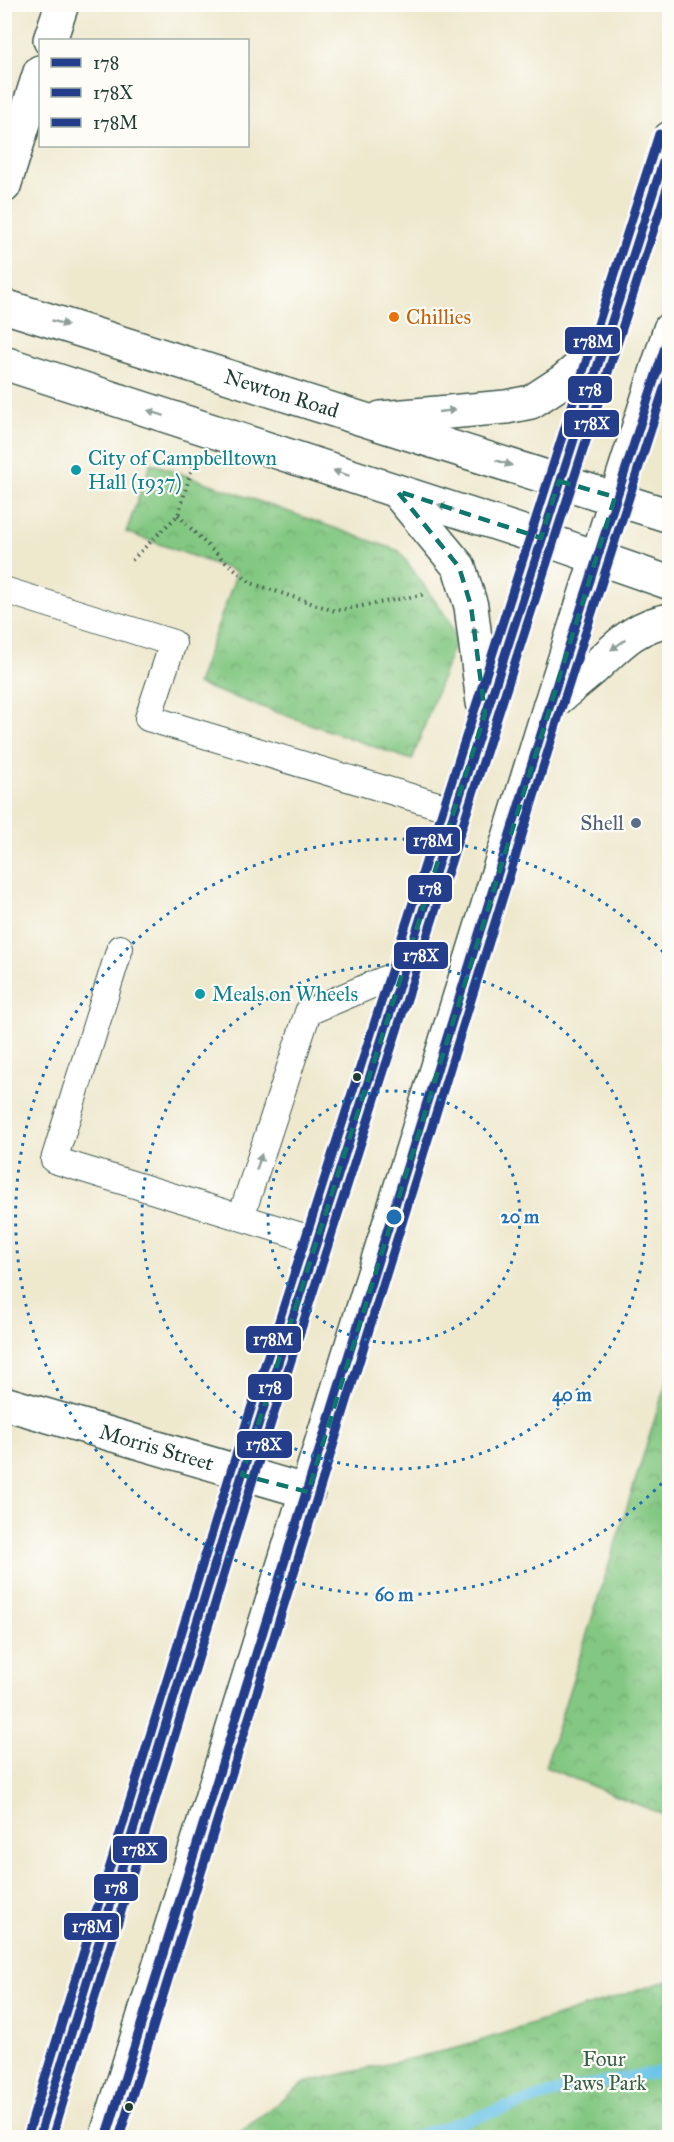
<svg xmlns="http://www.w3.org/2000/svg" width="674" height="2142" viewBox="0 0 674 2142" font-family="'IM FELL Great Primer',serif">
	<defs>
		<pattern id="park-crowns" width="20" height="18" patternUnits="userSpaceOnUse" patternTransform="scale(1.5)"><rect width="20" height="18" fill="#83c882"/><path d="M2 6a3 3 0 1 1 6 0M12 15a3 3 0 1 1 6 0" fill="none" stroke="#6ba46b"/></pattern>
	</defs>
	<rect width="100%" height="100%" fill="#fdfcf7"/>
	<filter id="ink" filterUnits="userSpaceOnUse"><feTurbulence type="fractalNoise" baseFrequency=".0167" numOctaves="2"/><feDisplacementMap in="SourceGraphic" scale="12" xChannelSelector="R" yChannelSelector="G"/><feConvolveMatrix kernelMatrix="1 2 1 2 8 2 1 2 1" color-interpolation-filters="sRGB"/></filter>
	<filter id="wash" filterUnits="userSpaceOnUse"><feTurbulence type="fractalNoise" baseFrequency=".008" numOctaves="4" result="noise"/><feDisplacementMap in="SourceGraphic" scale="24" xChannelSelector="R" yChannelSelector="G"/><feGaussianBlur stdDeviation="1.35" result="paint"/><feColorMatrix in="noise" values="0 0 0 0 0 0 0 0 0 0 0 0 0 0 0 0 0 1.4 0 .05"/><feComposite in="paint" operator="in"/></filter>
	<g filter="url(#wash)">
		<rect width="100%" height="100%" fill="#eee8cd"/>
		<path fill="url(#park-crowns)" stroke="#51825b" stroke-width="1.5" d="M151,463L399,551L448,619L456,639L412,760L197,684L237,572L126,532Z
			M669,1374L670,1817H669L545,1767Z
			M669,1980V2137H234L304,2083L461,2047Z"/>
		<g fill="none" stroke-linecap="round" stroke-linejoin="round">
			<path stroke="#6ac4e8" stroke-width="12" d="M410,2138L563,2090L670,2070"/>
		</g>
	</g>
	<g filter="url(#ink)">
		<g fill="none" stroke-linecap="round" stroke-linejoin="round">
			<defs>
				<path id="lane" d="M4,590L173,643L148,718L454,810
					M120,948L54,1160L317,1241
					M241,1217L308,1012L402,972"/>
				<g id="street">
					<path d="M50,40L62,4"/>
					<path d="M4,186L40,72"/>
					<path id="s1" d="M4,1403L308,1492"/>
				</g>
				<g id="secondary">
					<path id="s2" d="M4,306L670,516"/>
					<path d="M4,363L541,538L670,583"/>
					<path d="M381,418L506,407L531,402L563,381L603,347"/>
					<path d="M397,492L459,567L471,606L483,703"/>
					<path d="M550,705C564,693 579,681 593,669C618,646 634,626 670,620"/>
					<path d="M39,2138L242,1475L670,138"/>
					<path d="M106,2138L550,705L670,329"/>
				</g>
			</defs>
			<use href="#lane" stroke="#3e574b" stroke-width="28"/>
			<use href="#street" stroke="#3e574b" stroke-width="36"/>
			<use href="#secondary" stroke="#3e574b" stroke-width="36"/>
			<path stroke="#3e574b" stroke-width="4" stroke-dasharray="1.5 4.5" stroke-linecap="butt" d="M178,515L211,549L251,583L335,611L427,594
				M132,560L178,515L193,465
				M606,2138L670,2133"/>
			<use href="#lane" stroke="#fff" stroke-width="26"/>
			<use href="#street" stroke="#fff" stroke-width="33"/>
			<use href="#secondary" stroke="#fff" stroke-width="33"/>
			<defs>
				<path id="bus-1" d="M39,2138L242,1475L670,140
					M106,2138L550,705L670,331"/>
				<path id="bus-2" d="M52,2138L253,1479L670,179
					M119,2138L561,709L670,370"/>
				<path id="bus-3" d="M28,2134L231,1471L659,134"/>
			</defs>
			<use href="#bus-1" stroke="#fdfcf7" stroke-width="14"/>
			<use href="#bus-2" stroke="#fdfcf7" stroke-width="14"/>
			<use href="#bus-3" stroke="#fdfcf7" stroke-width="14"/>
			<use href="#bus-1" stroke="#243e8c" stroke-width="9"/>
			<use href="#bus-2" stroke="#243e8c" stroke-width="9"/>
			<use href="#bus-3" stroke="#243e8c" stroke-width="9"/>
		</g>
		<defs><path id="oneway-solid" d="M-6-.8H1V-3.2L6.5 0L1 3.2V.8H-6Z" transform="scale(1.5)"/></defs>
		<g fill="#8f9e9a">
			<use href="#oneway-solid" transform="translate(60 323) rotate(17)"/>
			<use href="#oneway-solid" transform="translate(447 411) rotate(-6)"/>
			<use href="#oneway-solid" transform="translate(156 413) rotate(-162)"/>
			<use href="#oneway-solid" transform="translate(504 463) rotate(18)"/>
			<use href="#oneway-solid" transform="translate(341 473) rotate(-162)"/>
			<use href="#oneway-solid" transform="translate(446 507) rotate(-162)"/>
			<use href="#oneway-solid" transform="translate(475 635) rotate(-97)"/>
			<use href="#oneway-solid" transform="translate(618 645) rotate(145)"/>
			<use href="#oneway-solid" transform="translate(259 1162) rotate(-72)"/>
		</g>
	</g>
	<path fill="none" stroke="#0f766e" stroke-width="4.5" stroke-dasharray="12 8" stroke-linejoin="round" d="M559,481L615,497L308,1492L242,1475L485,714L471,606L459,567L397,491L541,538Z"/>
	<g fill="none" stroke="#1f6fb2" stroke-width="3" stroke-dasharray="3 6">
		<circle cx="394" cy="1217" r="126"/>
		<circle cx="394" cy="1217" r="252"/>
		<path d="M668 1477A378 378 0 1 1 668 957"/>
	</g>
	<circle fill="#e8710a" stroke="#fdfcf7" stroke-width="2" cx="394" cy="317" r="6"/>
	<g fill="#0f9aa8" stroke="#fdfcf7" stroke-width="2">
		<circle cx="76" cy="470" r="6"/>
		<circle cx="200" cy="994" r="6"/>
	</g>
	<circle fill="#5c6f8a" stroke="#fdfcf7" stroke-width="2" cx="636" cy="823" r="6"/>
	<g fill="#1f3d34" stroke="#fdfcf7" stroke-width="2">
		<circle cx="357" cy="1077" r="5"/>
		<circle cx="129" cy="2107" r="5"/>
	</g>
	<g text-anchor="middle" dominant-baseline="central" stroke-width="4.5" stroke-linejoin="round" paint-order="stroke">
		<g font-size="21" fill="#c56008" stroke="#fdfcf7" text-anchor="start">
			<text x="406" y="317">Chillies</text>
		</g>
		<g font-size="21" fill="#1f3d34" stroke="#fdfcf7">
			<text stroke="none"><textPath href="#s2" startOffset="291">Newton Road</textPath></text>
			<text stroke="none"><textPath href="#s1" startOffset="159">Morris Street</textPath></text>
		</g>
		<g font-size="21" fill="#0d838f" stroke="#fdfcf7" text-anchor="start">
			<text x="88" y="458">City of Campbelltown<tspan x="88" dy="24">Hall (1937)</tspan></text>
			<text x="212" y="994">Meals on Wheels</text>
		</g>
		<g font-size="21" fill="#4e5e75" stroke="#fdfcf7" text-anchor="end">
			<text x="624" y="823">Shell</text>
		</g>
		<g font-size="21" fill="#386048" stroke="#fdfcf7">
			<text x="604" y="2059">Four<tspan x="604" dy="24">Paws Park</tspan></text>
		</g>
	</g>
	<circle cx="394" cy="1217" r="9" fill="#1f6fb2" stroke="#fdfcf7" stroke-width="3"/>
	<g font-size="18" text-anchor="middle" font-weight="bold" fill="#1f6fb2" stroke="#fdfcf7" stroke-width="4.5" stroke-linejoin="round" paint-order="stroke">
		<text x="520" y="1223">20 m</text>
		<text x="572" y="1401">40 m</text>
		<text x="394" y="1601">60 m</text>
	</g>
	<g stroke="#fdfcf7" stroke-width="2">
		<rect x="564" y="326" width="57" height="29" rx="6" fill="#243e8c"/>
		<rect x="567" y="375" width="46" height="29" rx="6" fill="#243e8c"/>
		<rect x="563" y="409" width="57" height="29" rx="6" fill="#243e8c"/>
		<rect x="405" y="826" width="56" height="29" rx="6" fill="#243e8c"/>
		<rect x="407" y="874" width="46" height="29" rx="6" fill="#243e8c"/>
		<rect x="393" y="941" width="56" height="29" rx="6" fill="#243e8c"/>
		<rect x="245" y="1325" width="57" height="29" rx="6" fill="#243e8c"/>
		<rect x="247" y="1373" width="46" height="28" rx="6" fill="#243e8c"/>
		<rect x="236" y="1430" width="57" height="29" rx="6" fill="#243e8c"/>
		<rect x="112" y="1835" width="56" height="29" rx="6" fill="#243e8c"/>
		<rect x="93" y="1873" width="46" height="29" rx="6" fill="#243e8c"/>
		<rect x="63" y="1912" width="57" height="29" rx="6" fill="#243e8c"/>
	</g>
	<g font-size="16" text-anchor="middle" font-weight="bold" fill="#fff">
		<text x="593" y="347">178M</text>
		<text x="590" y="395">178</text>
		<text x="592" y="429">178X</text>
		<text x="433" y="846">178M</text>
		<text x="430" y="894">178</text>
		<text x="421" y="961">178X</text>
		<text x="273" y="1345">178M</text>
		<text x="270" y="1393">178</text>
		<text x="264" y="1450">178X</text>
		<text x="140" y="1855">178X</text>
		<text x="116" y="1893">178</text>
		<text x="92" y="1932">178M</text>
	</g>
	<rect width="674" height="2142" fill="none" stroke="#fdfcf7" stroke-width="24"/>
	<rect x="39" y="39" width="210" height="108" fill="#fdfcf7" stroke="#a4b0a9" stroke-width="1.5"/>
	<rect x="51" y="58" width="30" height="9" fill="#243e8c" stroke="#a4b0a9" stroke-width="1.5"/>
	<text x="93" y="69" font-size="18" fill="#1f3d34">178</text>
	<rect x="51" y="88" width="30" height="9" fill="#243e8c" stroke="#a4b0a9" stroke-width="1.5"/>
	<text x="93" y="99" font-size="18" fill="#1f3d34">178X</text>
	<rect x="51" y="118" width="30" height="9" fill="#243e8c" stroke="#a4b0a9" stroke-width="1.5"/>
	<text x="93" y="129" font-size="18" fill="#1f3d34">178M</text>
</svg>
